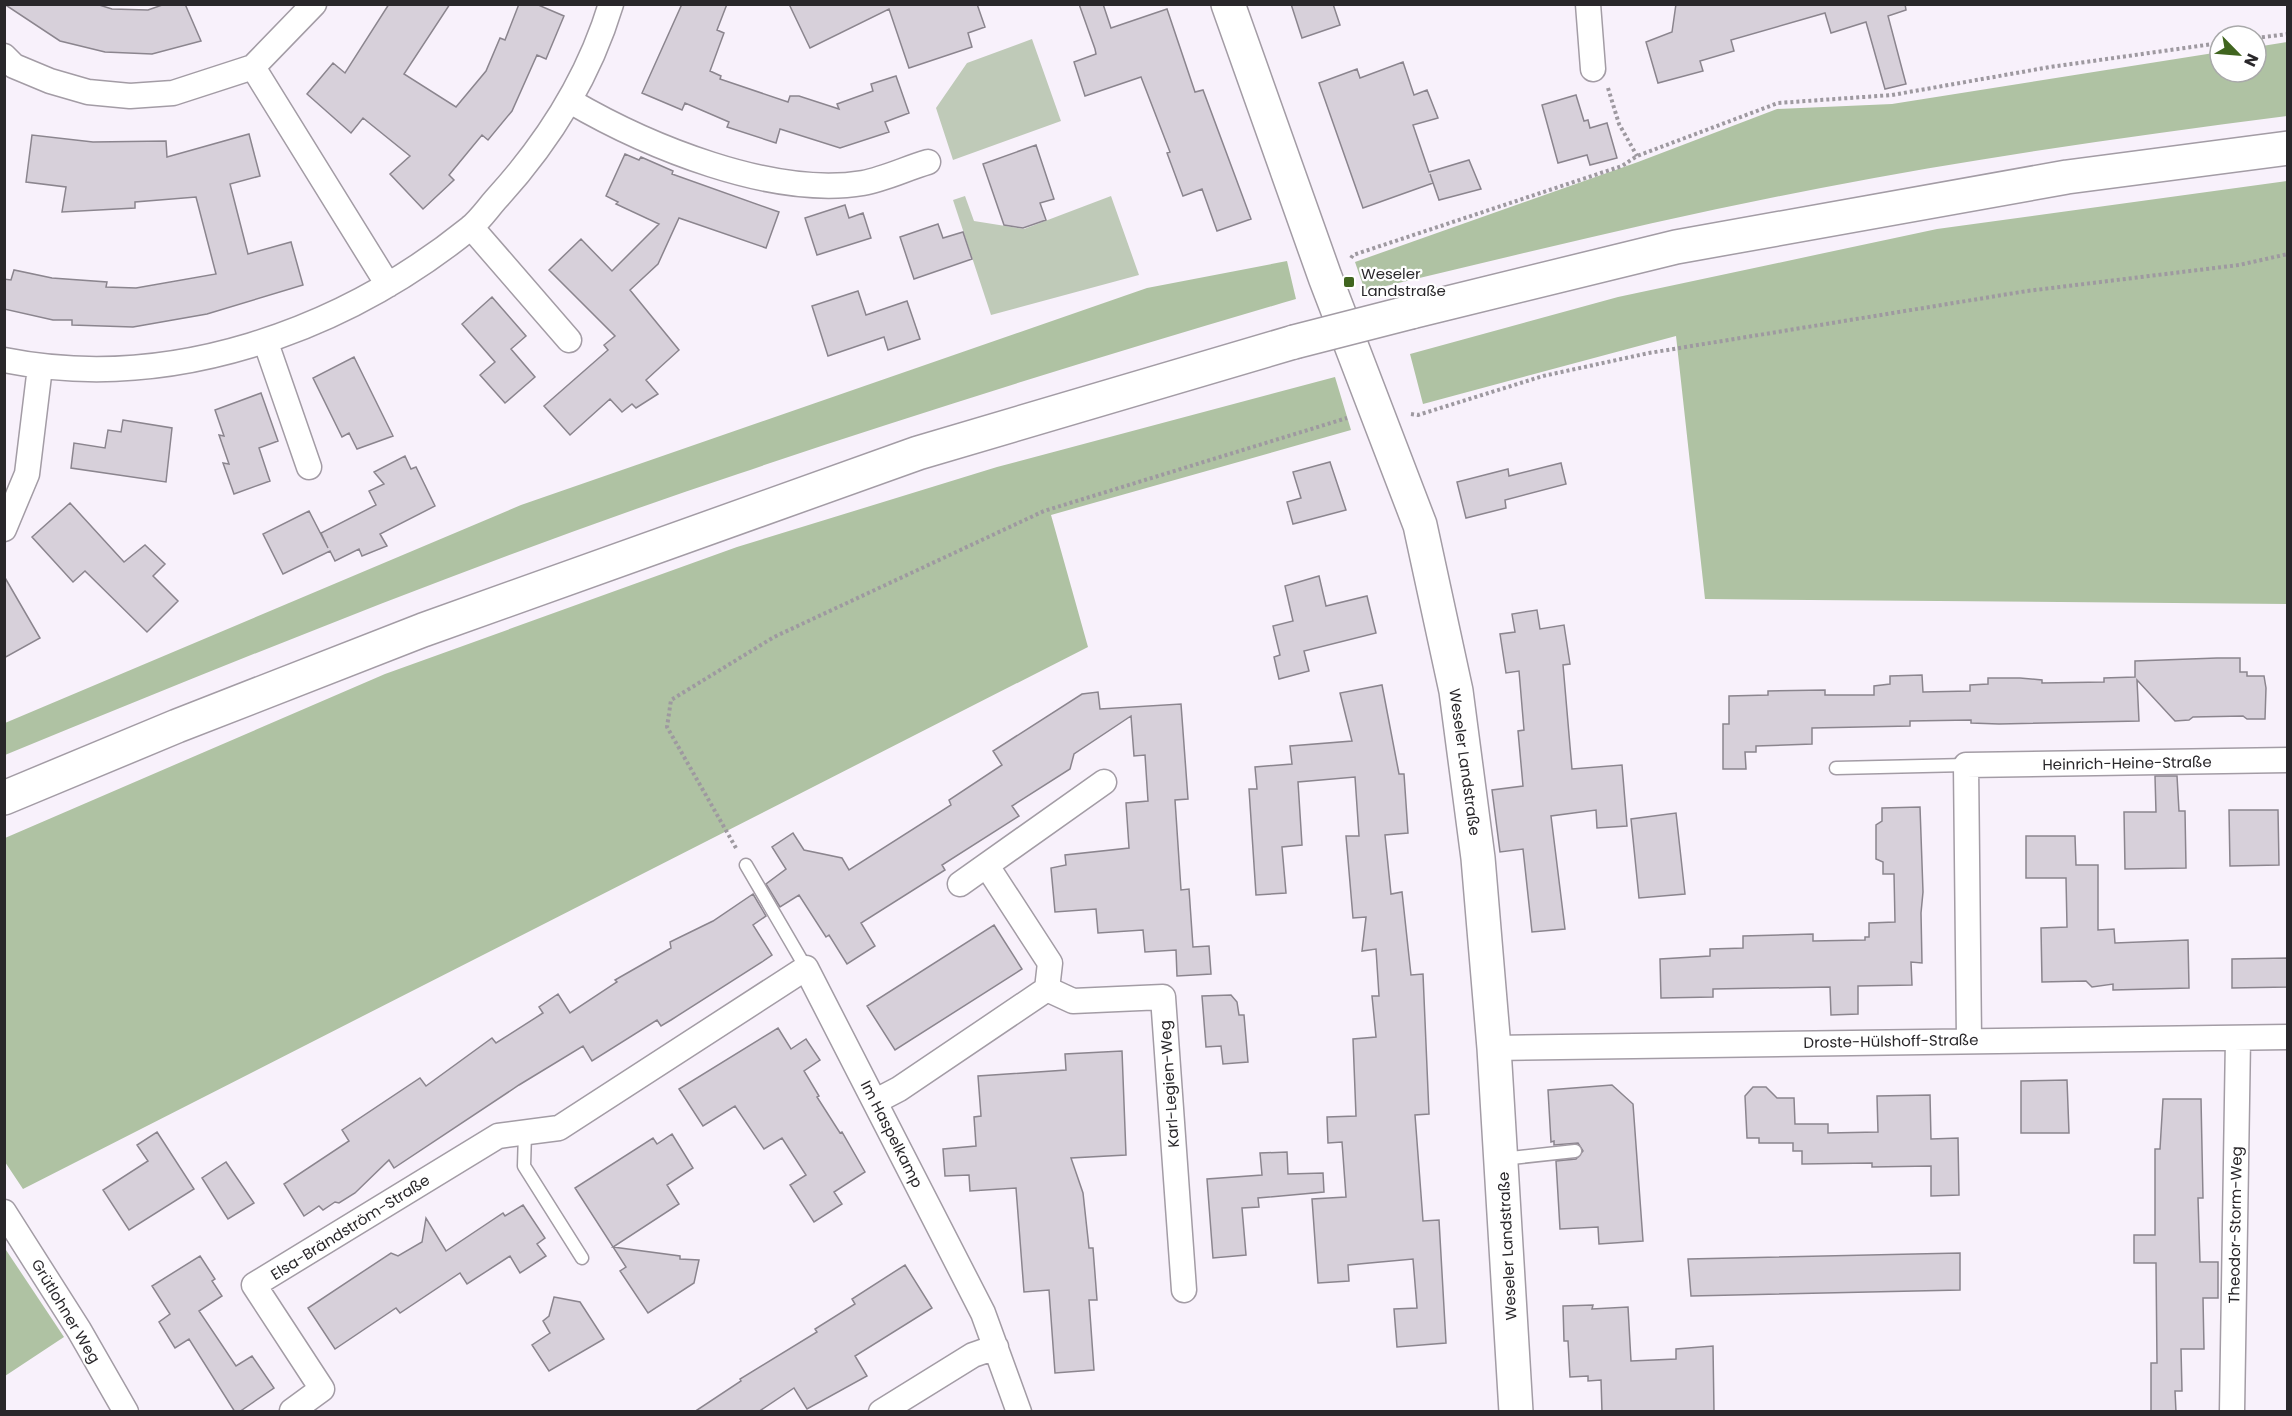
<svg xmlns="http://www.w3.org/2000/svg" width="2292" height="1416" viewBox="0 0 2292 1416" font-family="Poppins,sans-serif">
	<rect width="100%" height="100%" fill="#f8f1fb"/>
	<path fill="#bfcab8" d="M1032,39L1061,121L953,160L936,108L967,63Z
		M965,196L974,221L1024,229L1111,196L1139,275L991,315L953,200Z"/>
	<path fill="#afc2a3" d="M2287,42V116C2132,136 1976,158 1821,188C1668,217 1517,255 1365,291L1355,262L1638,162L1777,109L1892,104L2220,52V72H2256V47Z
		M2287,181V604L1705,599L1676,336L1423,404L1410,354L1618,297L1937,229Z
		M1287,261L1296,299C1109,354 923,411 738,474C489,557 247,656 5,755V723L521,505L1147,288Z
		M1335,377L1351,430L1051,515L1088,647L23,1189L5,1162V838L385,674L737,547L997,467Z
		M4,1247L64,1337L5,1376H4Z"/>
	<path fill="#d7d0da" stroke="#8b858e" stroke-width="1.5" d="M4,4H96L112,9L148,10L165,4H185L201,41L152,54L105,52L60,41Z
		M389,4H450L404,74L456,107L486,71L500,38L505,40L519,4H536L564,16L546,59L537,55L512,111L488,140L482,135L449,175L454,180L423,209L390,174L410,156L363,118L351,133L307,94L333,63L345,73Z
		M682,4H727L717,30L724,33L710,71L721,76L720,79L788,102L790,96H799L839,109L837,104L873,91L871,84L896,76L909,113L885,122L889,132L840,148L780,129L776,143L727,127L729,122L685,103L682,110L642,93Z
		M789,4H977L985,27L968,33L972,47L909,68L889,9L810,48Z
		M1079,4H1103L1111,28L1167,9L1195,92L1203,90L1251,219L1217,231L1202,189L1183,196L1167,153L1170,152L1141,77L1085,96L1074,62L1096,54L1095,49Z
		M1291,4H1333L1340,25L1302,38Z
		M1676,4H1905L1906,10L1888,16L1906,84L1885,89L1866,22L1831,33L1825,13L1731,40L1734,51L1700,61L1703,71L1658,83L1646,42L1672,32Z
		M1403,62L1414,95L1427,90L1438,118L1413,125L1429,172L1469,160L1481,189L1439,200L1430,174L1433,183L1363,208L1319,83L1357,69L1360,78Z
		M1576,95L1584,121L1588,120L1590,128L1607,123L1617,158L1590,165L1587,155L1558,163L1542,105Z
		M249,134L260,176L230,184L248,254L291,242L303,285L207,314L133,327L72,325V320H53L4,309V279L11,280L14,270L52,278L107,282L106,287L136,288L216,274L196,197L135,202V208L62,212L66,187L26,182L32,135L93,142L166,141L167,157Z
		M1036,145L1054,199L1040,203L1046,220L1023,228L1004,225L983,164Z
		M625,154L639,160L641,157L673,171L672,174L779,212L766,248L679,218L658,264L630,290L679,350L646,380L658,394L636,408L632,404L622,412L610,399L570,435L544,406L608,350L604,345L615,336L549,270L581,239L612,271L659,224L616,204L618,202L606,196Z
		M845,205L849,218L863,213L871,238L817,255L805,218Z
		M938,224L943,238L963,232L972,259L914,279L900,237Z
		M858,291L866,315L907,301L920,339L888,350L884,337L828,356L812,306Z
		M492,297L526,336L511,349L535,377L505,403L480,375L495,362L462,324Z
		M354,357L393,436L357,449L349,433L342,437L313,378Z
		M261,393L278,441L259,448L270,481L234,494L223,463L229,464L219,435L224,436L215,410Z
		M123,420L172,428L166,482L71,468L74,443L105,448L108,430L121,432Z
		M405,456L411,469L416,467L435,506L380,534L387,546L362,556L359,549L335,561L330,551L283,574L263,534L309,511L328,548L321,533L376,505L369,491L384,484L374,472Z
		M1330,462L1346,510L1293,524L1287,502L1301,498L1293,472Z
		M1561,463L1566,484L1505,500L1506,508L1466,518L1457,482L1508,469L1509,476Z
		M70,503L124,562L145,545L165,564L153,576L178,601L147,632L85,571L73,582L32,537Z
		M4,576L40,638L4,658Z
		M1319,576L1326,606L1367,596L1376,633L1304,651L1309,671L1279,679L1274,657L1280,655L1273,626L1293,621L1285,586Z
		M1537,610L1540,629L1564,625L1570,664L1563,665L1572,769L1622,765L1627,826L1597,828L1596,810L1551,816L1565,929L1532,932L1523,849L1500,852L1492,790L1523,786L1518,731L1524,730L1519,671L1506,673L1500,634L1515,632L1512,614Z
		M2217,658H2240V672H2247V676H2264L2266,688L2265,719H2247L2243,716L2193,717L2189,720L2175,721L2137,680L2139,721L1999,724L1971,723V720L1910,721V726L1812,728V744L1756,746V752H1745L1746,769H1723V724H1729V696L1768,695V691L1825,690V695H1874V686L1890,684V676L1922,675L1923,692L1970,691V685L1988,684V678H2020L2042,680V683L2104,682V678L2135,677V661Z
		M1382,685L1399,774H1404L1408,833L1385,835L1391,894L1402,892L1411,975L1423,974L1429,1114L1415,1115L1423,1221L1439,1220L1446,1343L1397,1347L1394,1309L1417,1308L1413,1259L1348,1265L1349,1281L1318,1283L1312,1199L1346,1197L1342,1142L1328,1143L1327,1117L1356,1116L1353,1039L1376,1037L1372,996H1379L1376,949L1362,951L1366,917L1353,918L1346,836H1359L1355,777L1298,782L1302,845L1282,847L1286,893L1256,895L1249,789H1257L1255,767L1292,764L1290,746L1352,741L1340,693Z
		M1098,692L1100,709L1181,704L1188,799L1175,800L1181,890L1189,889L1193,947L1209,946L1211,974L1177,976L1176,950L1145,952L1143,930L1098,933L1096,909L1055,912L1051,868L1066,865L1065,855L1129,848L1126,803L1148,801L1145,755L1134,756L1131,716L1074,754L1070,769L1012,806L1019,816L942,865L945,870L861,923L875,946L847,964L829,935L826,937L799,895L780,907L766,884L786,869L772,847L793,833L804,850L842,858L849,870L951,805L949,800L1002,765L993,751L1082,694Z
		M2155,776H2177L2179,811H2185L2186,868L2125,869L2124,812H2156Z
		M1920,807L1923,892L1921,913L1922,963L1911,962L1912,985L1858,986V1014L1831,1015L1830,987L1713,989V997L1661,998L1660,959L1710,956V949L1743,948V936L1813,934V941L1865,940V937H1869V923L1895,922L1894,874H1883V862L1876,859V825L1882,821V808Z
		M2229,810H2278L2279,865L2230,866Z
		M1676,813L1685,894L1639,898L1631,819Z
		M2026,836H2075L2076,865H2098V930L2114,929L2115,943L2188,940L2189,988L2113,990V984L2092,987L2086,981L2042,982L2041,928L2067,927L2066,878H2026Z
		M753,894L766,916L753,925L772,955L762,962L671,1020L661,1026L657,1020L592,1061L583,1046L519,1085L394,1168L389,1160L355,1193L339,1203L335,1202L323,1210L319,1206L304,1216L284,1184L349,1141L342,1130L420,1078L426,1086L492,1038L496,1043L543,1013L539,1007L558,994L570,1013L617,982L615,980L671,948L670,942L713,921Z
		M994,925L1022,969L895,1050L867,1006Z
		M2288,958V987L2232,988V959Z
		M1231,995L1237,1002L1239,1015H1244L1248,1062L1223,1064L1221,1046L1206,1047L1202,996Z
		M778,1028L791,1049L806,1039L820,1060L804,1071L819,1096L817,1097L840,1133L842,1132L865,1172L834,1192L842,1204L814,1222L790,1185L806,1175L782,1138L764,1149L735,1106L703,1126L679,1089Z
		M1122,1051L1126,1155L1071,1158L1083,1193L1089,1248H1093L1097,1300H1089L1094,1370L1055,1373L1049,1290L1024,1292L1016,1188L970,1191L969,1175L945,1176L943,1149L976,1146L974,1117L981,1116L978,1076L1066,1070L1065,1054Z
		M2067,1080L2069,1133H2021V1081Z
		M1612,1085L1633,1104L1643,1241L1599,1244L1598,1227L1560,1229L1556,1161L1576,1159L1583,1151L1578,1143L1554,1145V1141L1551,1142L1548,1090Z
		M1753,1087H1766L1777,1098H1794L1795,1124H1828V1133L1878,1132L1877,1096L1930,1095L1931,1139L1958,1138L1959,1195L1931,1196V1166L1872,1167V1163L1802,1164V1151H1793V1143H1759V1138H1747L1745,1096Z
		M2163,1099H2201L2203,1198H2198L2200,1262H2218V1298H2203L2204,1349H2181L2182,1391H2175L2176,1412H2151V1363H2157L2156,1263H2134V1235H2155V1149H2160Z
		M157,1132L194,1189L129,1230L103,1190L148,1161L137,1145Z
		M672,1134L693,1168L667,1185L679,1204L613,1247L680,1256V1259L699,1260L694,1283L648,1313L620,1271L626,1267L575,1188L653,1138L657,1144Z
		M1287,1152L1288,1174L1323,1173L1324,1192L1258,1198L1259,1207L1242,1208L1246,1255L1213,1258L1207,1179L1262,1175L1260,1153Z
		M226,1162L254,1203L228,1219L202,1178Z
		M523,1205L545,1238L537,1244L546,1256L520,1273L510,1256L467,1284L460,1273L400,1313L396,1308L335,1349L308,1308L391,1253L398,1256L422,1242L426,1218L446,1251L503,1213L505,1216Z
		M1960,1253V1290L1691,1296L1688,1259Z
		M200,1256L215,1279L212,1281L222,1296L199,1311L236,1366L252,1356L274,1388L239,1412H235L189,1339L175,1348L159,1322L170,1314L152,1286Z
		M905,1265L932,1308L855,1356L867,1376L807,1409L794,1388L758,1412H694L741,1381L740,1379L817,1332L815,1329L855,1304L852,1299Z
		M554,1297L580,1302L604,1339L549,1371L532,1345L550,1333L543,1321L549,1316Z
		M1593,1305L1592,1309L1628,1307L1631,1361L1676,1359V1349L1713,1346L1714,1412H1602L1601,1380L1588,1381V1376L1570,1377L1568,1341H1564L1563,1306Z"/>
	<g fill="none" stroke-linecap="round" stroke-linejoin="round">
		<defs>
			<path id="lane" d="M1836,768L1966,765
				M746,865L806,968
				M525,1132L524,1166L582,1258
				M1502,1159L1575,1151"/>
			<path id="street" d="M1588,4L1593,69
				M4,56L14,66L50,81L88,92L130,96L173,93L253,67L314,4
				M253,67L388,285
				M570,101C647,146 772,198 863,183C885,179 907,168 928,162
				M471,227L569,340
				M266,343L309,467
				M4,360C169,393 341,332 470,228C480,220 488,208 497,198C548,142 589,77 611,4
				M4,529L27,474L40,367
				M987,866L1050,963L1047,989
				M960,884L1104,782
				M1969,1040L1966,765L2288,760
				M1494,1048L2288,1037
				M876,1101L899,1089L1047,989L1073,1001L1163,997L1184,1290
				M4,1212L79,1330L126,1412
				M292,1411L322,1389L254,1285L498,1136L559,1128L806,968L983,1313L1019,1412
				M881,1412L973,1355L996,1347
				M2232,1412L2238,1038"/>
			<path id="secondary" d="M1228,4L1325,277L1420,525L1456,691L1478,858L1494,1048L1516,1412"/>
			<path id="primary" d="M1411,312L1676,247L2067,177L2288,148
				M4,798L177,726L423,630L918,453L1294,342"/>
		</defs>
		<use href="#lane" stroke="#a39ca5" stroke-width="15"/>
		<use href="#street" stroke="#a39ca5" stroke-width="27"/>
		<use href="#secondary" stroke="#a39ca5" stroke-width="36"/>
		<use href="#primary" stroke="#a39ca5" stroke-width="36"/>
		<path stroke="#9e99a0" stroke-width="4" stroke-dasharray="3 3" stroke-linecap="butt" d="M2256,38L2288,34
			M1608,88L1619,124L1637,156
			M1351,258L1353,255L1622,166L1637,156L1778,103L1892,95L2050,67L2220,43
			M1411,414L1418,415L1543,376L1649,353L2027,291L2239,265L2288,254
			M736,848L667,727L671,700L774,637L1044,511L1347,418"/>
		<use href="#lane" stroke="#fff" stroke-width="12"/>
		<use href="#street" stroke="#fff" stroke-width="24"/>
		<use href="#secondary" stroke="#fff" stroke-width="33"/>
		<use href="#primary" stroke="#fff" stroke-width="33"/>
		<defs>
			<path id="primary-bridge" d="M1294,342L1411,312"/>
		</defs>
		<use href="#primary-bridge" stroke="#a39ca5" stroke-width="36" stroke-linecap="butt"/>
		<use href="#primary-bridge" stroke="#fff" stroke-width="33"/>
	</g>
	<rect fill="#40651f" stroke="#fff" stroke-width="2" x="1343" y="276" width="12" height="12" rx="3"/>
	<g text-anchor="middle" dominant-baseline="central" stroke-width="4.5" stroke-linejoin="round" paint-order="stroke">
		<g font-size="15" fill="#29272a" stroke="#fff" text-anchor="start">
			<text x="1361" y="273">Weseler<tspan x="1361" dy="17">Landstraße</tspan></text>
		</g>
		<g font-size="15" fill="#29272a" stroke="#fff">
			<text transform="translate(1465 762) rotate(82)">Weseler Landstraße</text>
			<text transform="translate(2127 763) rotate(-1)">Heinrich-Heine-Straße</text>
			<text transform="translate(1891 1041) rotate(-1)">Droste-Hülshoff-Straße</text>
			<text transform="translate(1169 1084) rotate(-94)">Karl-Legien-Weg</text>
			<text transform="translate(892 1134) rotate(63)">Im Haspelkamp</text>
			<text transform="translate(2235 1225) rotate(-89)">Theodor-Storm-Weg</text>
			<text transform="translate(350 1227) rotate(-32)">Elsa-Brändström-Straße</text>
			<text transform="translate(1507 1246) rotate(-93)">Weseler Landstraße</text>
			<text transform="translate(66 1311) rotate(59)">Grütlohner Weg</text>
		</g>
	</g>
	<rect width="2292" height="1416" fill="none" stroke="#29272a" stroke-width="12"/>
	<g transform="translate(2238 54) rotate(115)"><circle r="28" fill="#ffffff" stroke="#a9a9aa" stroke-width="1.5"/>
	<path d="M0-4.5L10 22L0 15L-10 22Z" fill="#40651f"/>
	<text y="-9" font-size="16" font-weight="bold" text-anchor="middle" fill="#29272a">N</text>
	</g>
</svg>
